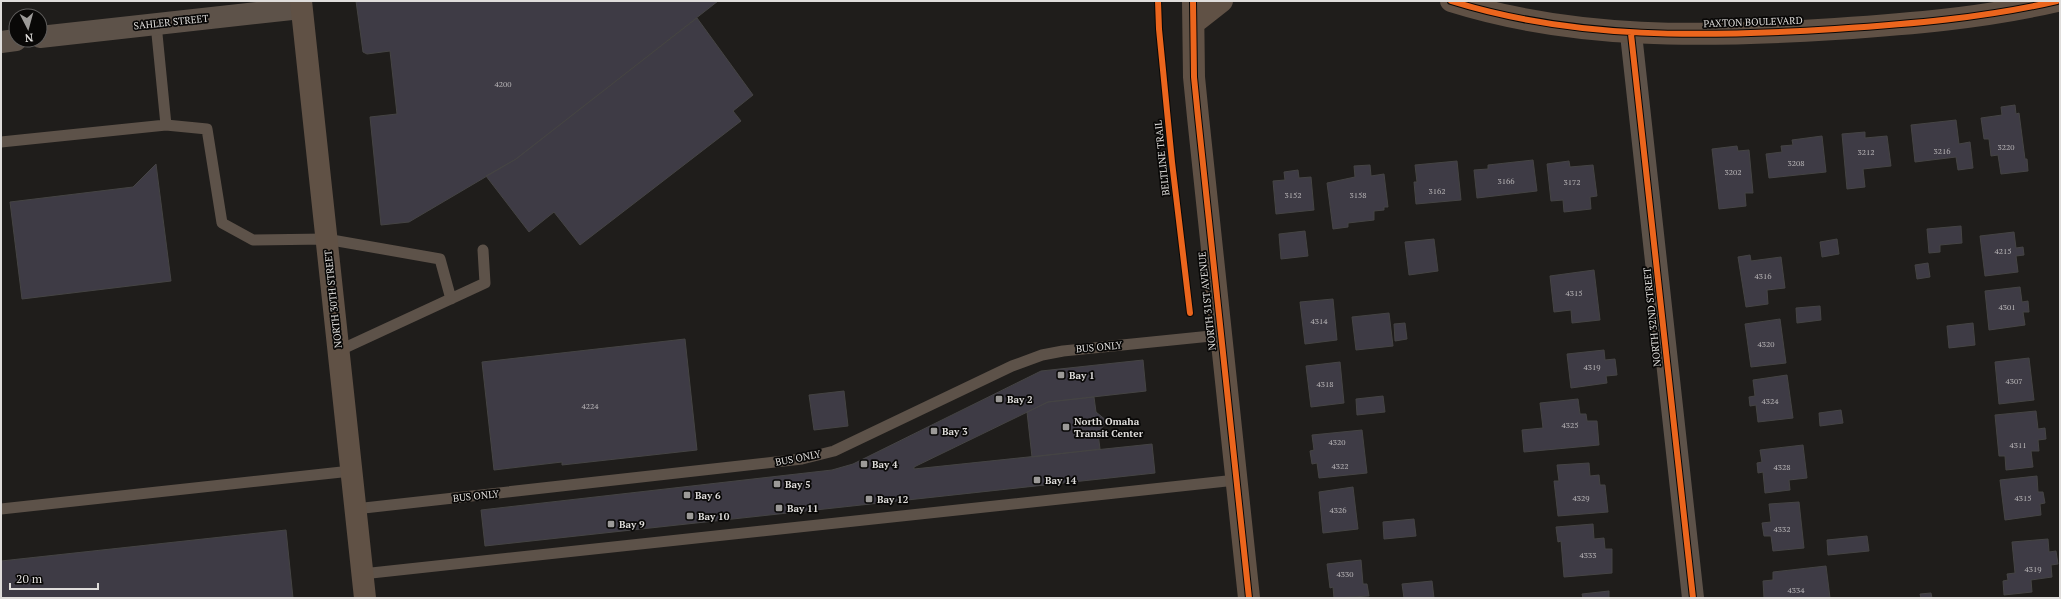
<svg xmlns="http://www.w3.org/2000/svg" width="2061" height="599" viewBox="0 0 2061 599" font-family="'PT Serif',serif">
	<rect width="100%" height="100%" fill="#1f1d1b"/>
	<path fill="#3e3b45" stroke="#454444" d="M356,1H718L516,159L409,222L381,225L370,117L397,114L390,51L367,54L363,52Z
		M697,18L753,95L733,111L741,121L580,245L554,212L529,232L486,176L516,159Z
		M2015,105L2016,114L2019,113L2025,159H2027L2028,171L2001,174L1998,155L1991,156L1989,139H1984L1981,118L2002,115L2001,107Z
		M1956,120L1959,144L1970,142L1973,168L1958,170L1956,157L1915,162L1911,125Z
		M1865,132V138L1887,136L1891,166L1863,169L1865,187L1847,189L1842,134Z
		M1822,136L1826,172L1769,178L1766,154L1782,152L1781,146L1793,145L1792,140Z
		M1737,146L1738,151L1749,150L1753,193H1745L1746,206L1719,209L1712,149Z
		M1533,160L1537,191L1477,198L1474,170L1488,169V165Z
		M1457,161L1461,200L1416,204L1414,182H1417L1415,165Z
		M1569,161L1570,167L1593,165L1597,196L1590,197L1591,209L1564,212L1563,200L1551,201L1547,164Z
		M156,164L171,281L22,299L10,202L133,187Z
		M1370,165L1371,176L1384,174L1388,207H1384V210L1374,211V220L1348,223V227L1333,229L1327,183L1355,177L1354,166Z
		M1298,170L1299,178L1311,177L1314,210L1276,214L1273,181L1285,180L1284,172Z
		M1961,226L1962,243L1940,245V252L1929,253L1927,229Z
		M1305,231L1308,256L1281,259L1279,234Z
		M2014,232L2016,248L2023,247L2024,255L2016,256L2018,272L1985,276L1980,236Z
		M1434,239L1438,271L1409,275L1405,242Z
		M1837,239L1839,254L1822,257L1820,242Z
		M1750,255L1751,261L1781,257L1785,288L1767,290L1768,304L1746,307L1738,257Z
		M1928,263L1930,277L1917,279L1915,265Z
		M1594,270L1600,320L1572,323L1571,310L1554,312L1550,276Z
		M2020,287L2022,302L2028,301L2029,312H2023L2025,325L1989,330L1985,291Z
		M1333,299L1337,340L1305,344L1300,302Z
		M1820,306L1821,320L1797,323L1796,308Z
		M1389,313L1393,346L1356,350L1352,317Z
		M1780,319L1786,363L1751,367L1745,324Z
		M1405,323L1407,339L1395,341L1394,324Z
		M1973,323L1975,345L1949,348L1947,326Z
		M685,339L697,450L562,465V462L494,470L482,362Z
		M1604,350L1605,360L1615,359L1617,375L1606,376L1607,383L1571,388L1567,354Z
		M2029,358L2034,400L1999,404L1995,362Z
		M1143,360L1146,391L1048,402L914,467V469L1152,444L1155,473L485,546L481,510L832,470L853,464L1041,371Z
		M1340,362L1344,403L1311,407L1306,366Z
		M1787,375L1793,418L1758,422L1756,405L1750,406L1749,397L1755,396L1753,380Z
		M844,391L848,426L814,430L809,395Z
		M1383,396L1385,412L1357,415L1356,399Z
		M1094,397L1096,412L1107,421L1098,433L1100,449L1032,457L1027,412L1048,402Z
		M1578,399L1580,414H1586L1587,421H1597L1599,445L1524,452L1522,430L1543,428L1540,403Z
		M1841,410L1843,423L1820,426L1819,413Z
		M2036,411L2038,429L2045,428L2046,439L2038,440L2039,451H2031L2033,467L2006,470L2005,456H1999L1995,415Z
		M1362,430L1367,473L1319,478L1317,463L1312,464L1310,451L1314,450L1312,435Z
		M1803,445L1807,478L1789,480L1790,490L1765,493L1763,472L1758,473L1757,463L1762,462L1760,450Z
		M1589,463L1590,476L1599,475L1600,485H1605L1608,512L1558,516L1554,481H1559L1557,465Z
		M2037,476L2038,492H2043L2045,503L2040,504L2041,515L2005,520L2000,480Z
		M1353,487L1358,529L1323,533L1319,492Z
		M1799,502L1804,548L1773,551L1771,536H1764L1762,523L1771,522L1769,504Z
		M1414,519L1416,536L1384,539L1383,522Z
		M1593,524L1594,539L1604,538L1605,549H1612V573L1564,577L1561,541L1558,542L1556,527Z
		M286,530L293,598H1V561Z
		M1867,536L1869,551L1828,555L1827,540Z
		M2048,539L2049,552L2056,551L2058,564L2051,565L2052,577L2031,580L2032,592L2004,595L2003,581L2008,580L2007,574L2015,573L2012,542Z
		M1361,560L1363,584H1367L1369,596L1334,598L1333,587L1330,588L1327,564Z
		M1826,566L1830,598H1764L1763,581L1773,580V572Z
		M1432,581L1434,598H1404L1402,584Z
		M1609,591V598H1581H1583L1582,594Z
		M1931,593L1932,598H1921L1920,594Z"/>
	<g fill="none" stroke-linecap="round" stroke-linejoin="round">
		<path stroke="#5d5249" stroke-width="11" d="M166,125L207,129L222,223L253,240L326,239L440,259L451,299
			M1,142L166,125L156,24
			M338,351L485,283L483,250
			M1,509L351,471
			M355,509L802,459L834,451L1012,366L1042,355L1063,351L1221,335
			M362,574L1236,480"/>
		<path stroke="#5d5249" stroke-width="22" d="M1631,34L1693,598
			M40,37L301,8
			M1,42L16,40"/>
		<path stroke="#605145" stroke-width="22" d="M301,1L365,598
			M1193,1L1194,77L1198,117L1249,598
			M1451,1C1575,40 1706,37 1835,29C1910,24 1984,18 2057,1
			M1194,23L1222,1"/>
		<defs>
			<path id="cycleway" d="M1158,1L1159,29L1172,162L1190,313
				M1193,1L1194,77L1198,117L1249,598
				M1451,1C1575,40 1706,37 1835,29C1910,24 1984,18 2057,1
				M1631,34L1693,598"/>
		</defs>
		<use href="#cycleway" stroke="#090807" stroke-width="8"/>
		<use href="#cycleway" stroke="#eb651d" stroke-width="6"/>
	</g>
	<g fill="#9c9a98" stroke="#090807" stroke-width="1.5">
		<rect x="1057" y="371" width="8" height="8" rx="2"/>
		<rect x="995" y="395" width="8" height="8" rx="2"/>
		<rect x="1062" y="423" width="8" height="8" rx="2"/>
		<rect x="930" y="427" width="8" height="8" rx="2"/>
		<rect x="860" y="460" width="8" height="8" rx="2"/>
		<rect x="1033" y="476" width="8" height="8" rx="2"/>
		<rect x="773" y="480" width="8" height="8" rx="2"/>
		<rect x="683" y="491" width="8" height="8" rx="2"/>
		<rect x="865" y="495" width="8" height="8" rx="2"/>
		<rect x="775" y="504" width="8" height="8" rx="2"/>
		<rect x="686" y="512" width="8" height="8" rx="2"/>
		<rect x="607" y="520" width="8" height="8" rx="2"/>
	</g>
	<g text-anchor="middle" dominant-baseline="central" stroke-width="3.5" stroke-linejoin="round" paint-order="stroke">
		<g font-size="8" fill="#b7b4b6">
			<text x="503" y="84">4200</text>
			<text x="2006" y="147">3220</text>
			<text x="1942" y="151">3216</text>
			<text x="1866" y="152">3212</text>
			<text x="1796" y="163">3208</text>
			<text x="1733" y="172">3202</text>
			<text x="1506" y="181">3166</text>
			<text x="1572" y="182">3172</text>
			<text x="1437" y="191">3162</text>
			<text x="1293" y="195">3152</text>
			<text x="1358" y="195">3158</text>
			<text x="2003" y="251">4215</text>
			<text x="1763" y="276">4316</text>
			<text x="1574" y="293">4315</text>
			<text x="2007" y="307">4301</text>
			<text x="1319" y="321">4314</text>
			<text x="1766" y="344">4320</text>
			<text x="1592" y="367">4319</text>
			<text x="2014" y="381">4307</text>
			<text x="1325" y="384">4318</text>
			<text x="1770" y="401">4324</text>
			<text x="590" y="406">4224</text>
			<text x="1570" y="425">4325</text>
			<text x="1337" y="442">4320</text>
			<text x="2018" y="445">4311</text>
			<text x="1340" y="466">4322</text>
			<text x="1782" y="467">4328</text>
			<text x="1581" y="498">4329</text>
			<text x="2023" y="498">4315</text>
			<text x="1338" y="510">4326</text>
			<text x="1782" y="529">4332</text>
			<text x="1588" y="555">4333</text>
			<text x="2033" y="569">4319</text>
			<text x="1345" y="574">4330</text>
			<text x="1796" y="590">4334</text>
		</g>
		<g font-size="10" fill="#dfdddb" stroke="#090807">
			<text transform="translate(171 22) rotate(-6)">SAHLER STREET</text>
			<text transform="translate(1753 22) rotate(-2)">PAXTON BOULEVARD</text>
			<text transform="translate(1162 158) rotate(-96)">BELTLINE TRAIL</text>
			<text transform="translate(333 299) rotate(-96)">NORTH 30TH STREET</text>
			<text transform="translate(1207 301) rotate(-96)">NORTH 31ST AVENUE</text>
			<text transform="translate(1652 317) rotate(-96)">NORTH 32ND STREET</text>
			<text transform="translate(1099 347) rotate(-5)">BUS ONLY</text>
			<text transform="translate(798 458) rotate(-11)">BUS ONLY</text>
			<text transform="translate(476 496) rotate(-6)">BUS ONLY</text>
		</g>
		<g font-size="10" font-weight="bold" fill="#dfdddb" stroke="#090807" text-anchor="start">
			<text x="1069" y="375">Bay 1</text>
			<text x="1007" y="399">Bay 2</text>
			<text x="1074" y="421">North Omaha<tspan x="1074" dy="12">Transit Center</tspan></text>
			<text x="942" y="431">Bay 3</text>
			<text x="872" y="464">Bay 4</text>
			<text x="1045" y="480">Bay 14</text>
			<text x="785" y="484">Bay 5</text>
			<text x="695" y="495">Bay 6</text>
			<text x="877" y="499">Bay 12</text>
			<text x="787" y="508">Bay 11</text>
			<text x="698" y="516">Bay 10</text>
			<text x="619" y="524">Bay 9</text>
		</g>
	</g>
	<rect width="2061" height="599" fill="none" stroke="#dfdddb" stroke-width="4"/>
	<g transform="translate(28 28) rotate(174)"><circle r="19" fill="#090807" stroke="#5f5d5c"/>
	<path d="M0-3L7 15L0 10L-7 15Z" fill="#9c9a98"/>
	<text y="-6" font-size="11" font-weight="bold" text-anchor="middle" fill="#dfdddb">N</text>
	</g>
	<path d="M10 583v6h88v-6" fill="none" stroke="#dfdddb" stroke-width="2"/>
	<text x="16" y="583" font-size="12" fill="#dfdddb" stroke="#090807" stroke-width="3" paint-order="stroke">20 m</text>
</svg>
